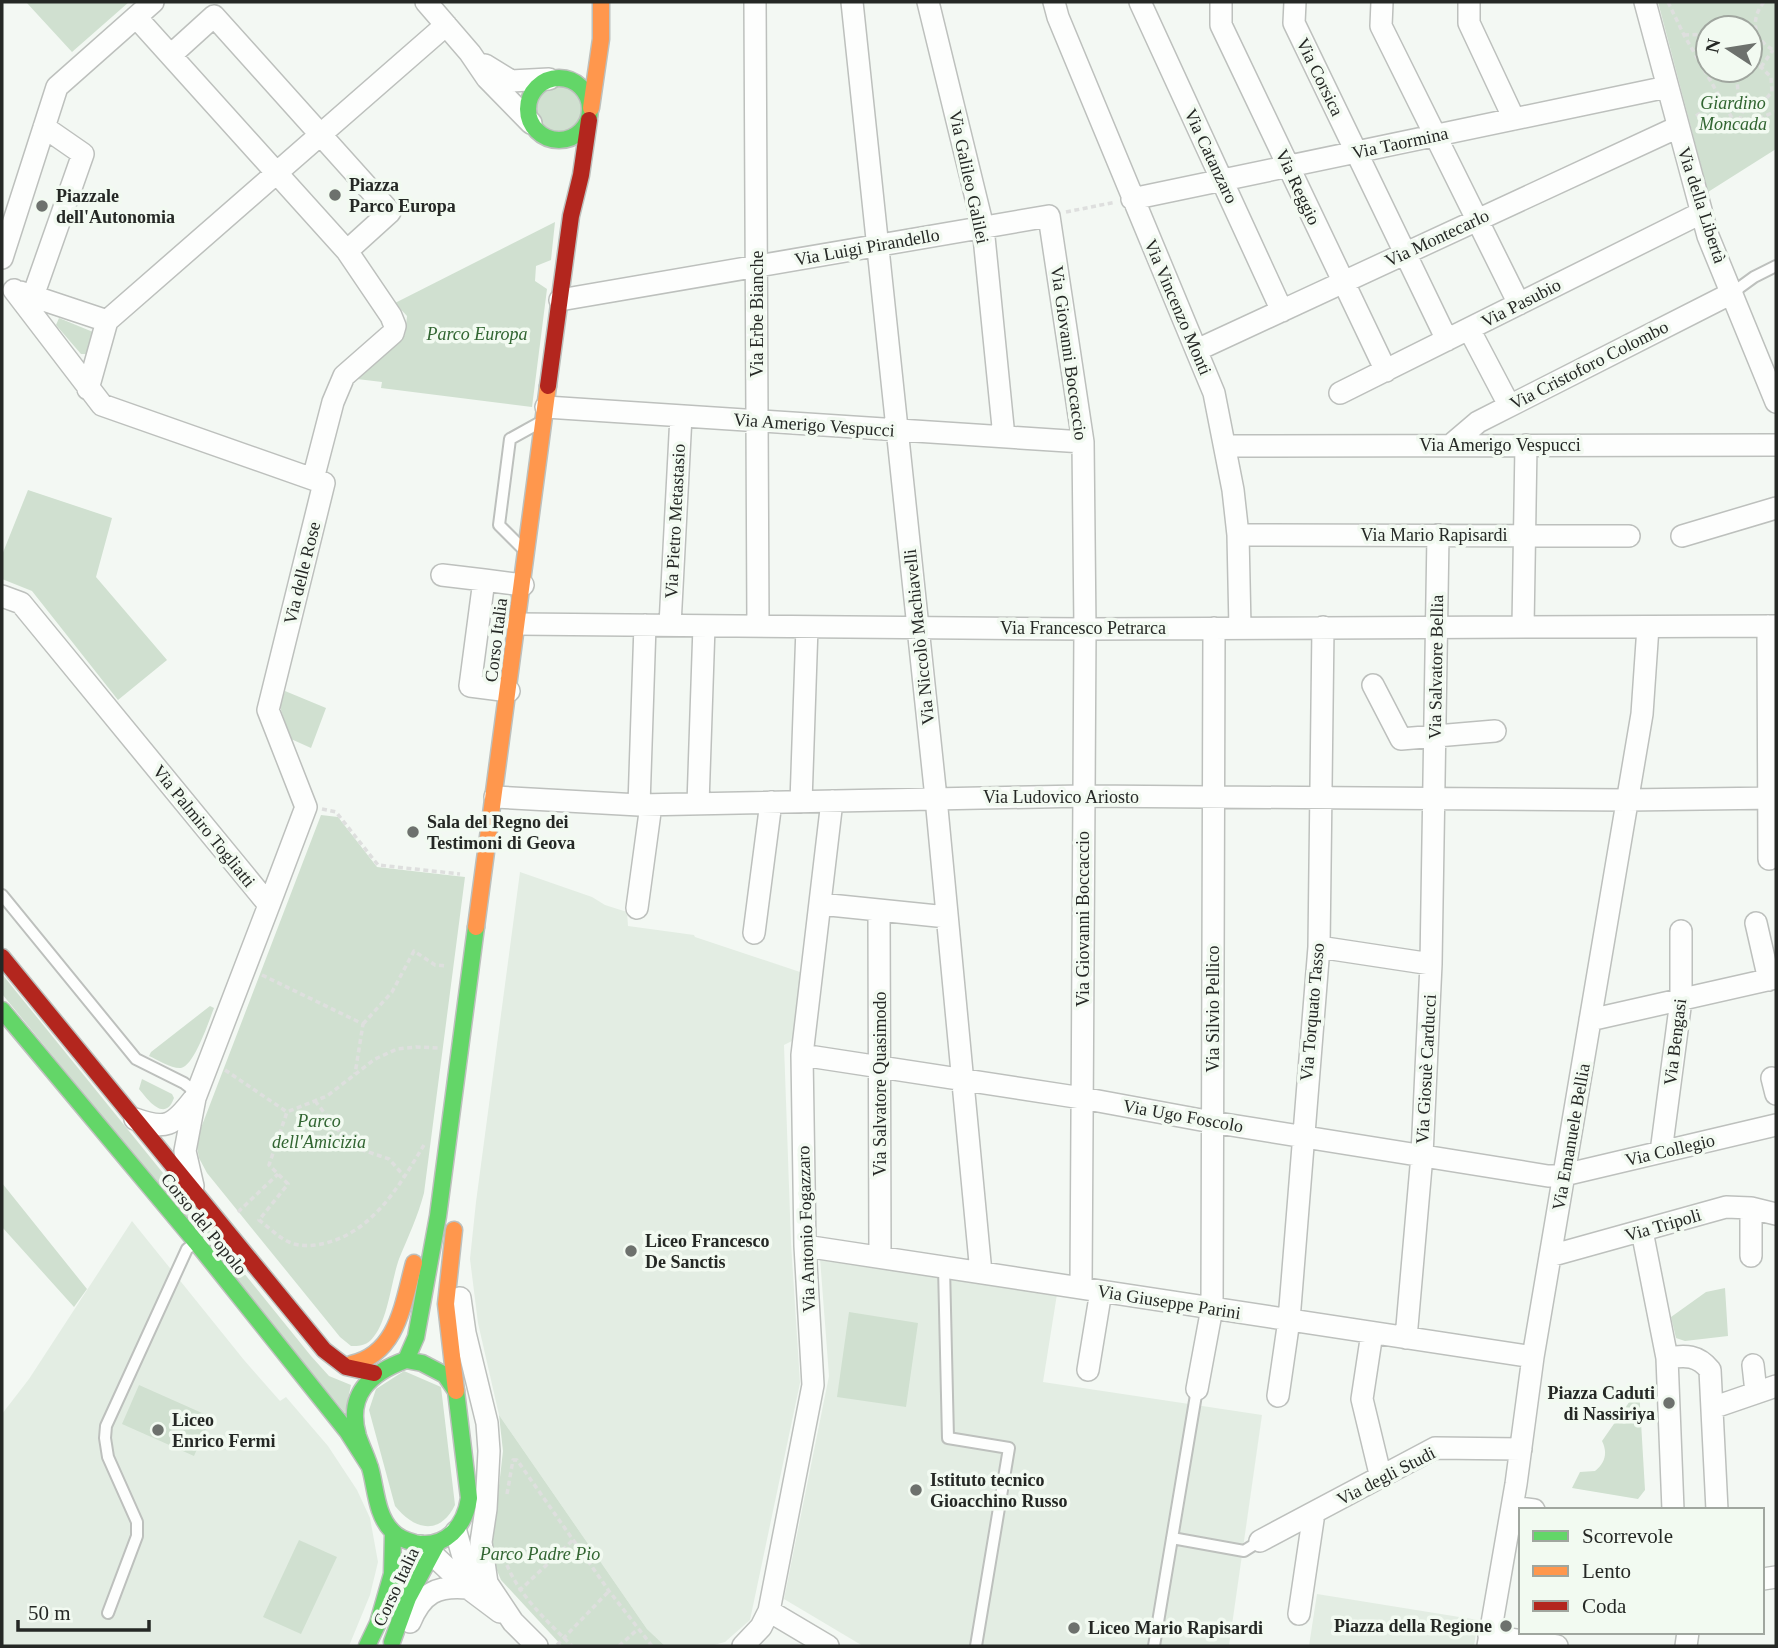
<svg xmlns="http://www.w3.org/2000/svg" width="1778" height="1648" viewBox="0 0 1778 1648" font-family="'Times New Roman',serif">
	<rect width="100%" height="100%" fill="#f3f8f3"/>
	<path fill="#e3ede3" d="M520,872L592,897L605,905L627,912L628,926L694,935L695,937L803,973L798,1038L784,1045L791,1243L800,1383L750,1620L725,1642L710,1646H665L647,1629L499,1415L478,1323L470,1259L476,1202Z
		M132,1221L244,1360L280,1401L286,1397L328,1446L357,1490L370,1518L378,1562L370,1595L349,1646H2V1414L29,1379Z
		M820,1258L1057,1294L1043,1382L1262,1415L1229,1646H863L784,1599L829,1376Z
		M1317,1594L1478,1620L1474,1646H1309Z"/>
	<path fill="#d0e0d0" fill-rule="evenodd" d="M26,2H129L72,52Z
		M1658,2H1776V149L1708,192ZM1708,28H1750V70H1708Z
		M535 109a23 23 0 1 1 46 0a23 23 0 1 1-46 0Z
		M555,222L551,260L536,266L535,281L547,289L532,407L381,388L382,382L357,379L405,335L407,316L395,303Z
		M59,318L93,332L86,354H81L56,325Z
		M28,490L112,518L96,577L167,660L118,700L32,591L2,579V555Z
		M285,691L326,708L311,748L291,739L280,707Z
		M321,815L338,817L377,867L465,877L424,1193C418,1216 408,1237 399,1259C391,1281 388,1323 371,1340C365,1346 358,1346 351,1346L340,1337L207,1173L199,1158L196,1141Z
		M2,974L311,1356L329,1376L351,1385L345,1413L2,994Z
		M210,1006L214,1008C209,1021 194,1066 181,1068C172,1069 158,1060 149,1056L151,1052Z
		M142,1079L172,1094L174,1098C165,1123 148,1100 139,1089Z
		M2,1183L87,1289L74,1307L2,1227Z
		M1725,1288L1728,1336L1685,1341L1676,1338L1671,1317L1706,1292Z
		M849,1312L918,1323L906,1407L837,1397Z
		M404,1371L441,1387L455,1505C440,1536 414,1530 395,1506L369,1410L376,1389Z
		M139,1385L211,1417L194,1456L122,1424Z
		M1639,1388L1645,1490L1638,1499L1572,1488L1580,1472L1595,1471C1605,1463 1608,1453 1602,1441Z
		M499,1415L647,1629L665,1646H562L501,1580L491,1556L503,1451Z
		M299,1540L337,1557L301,1634L263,1617Z"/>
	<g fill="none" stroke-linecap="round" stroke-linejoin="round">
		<defs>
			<path id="lane" d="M1732,293L1754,277L1776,266
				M522,548L499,525L510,439L539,423
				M2,895L136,1059L184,1083L197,1093
				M944,1267L948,1438L1009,1448L976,1646
				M1172,1538L1244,1551L1260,1541
				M108,1613L137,1536V1522L108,1457L105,1438L106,1426L187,1249L194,1244
				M1154,1646L1197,1389"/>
			<path id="street" d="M426,2L470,53L487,78L531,123
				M755,2L758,626
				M852,2L936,798L981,1273
				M928,2L983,227L1004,437
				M1054,2L1058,17L1214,393L1233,490L1238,535L1240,628
				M1140,2L1282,311
				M1221,2V25L1386,371
				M1295,2L1294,23L1447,340
				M1382,2L1381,26L1519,304
				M1469,2V23L1514,119
				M1645,2L1708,236L1776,402
				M136,17L347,251L390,212L214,16L171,55
				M485,65L511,81L549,79
				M1132,199L1667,87
				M2,258L57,87L153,2
				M14,290L102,405L324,483L268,710L306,807L269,905
				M20,292L107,321L88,389
				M33,296L83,154L44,127
				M560,300L1049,216L1083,442L1085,629L1081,1288
				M107,321L446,25
				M1469,329L1509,405
				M1197,350L1678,127
				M1340,393L1701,213
				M546,407L1083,442
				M1451,445L1478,422L1732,293
				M1225,446L1776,445
				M313,479L333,402L344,376L393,333L395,326L391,316L347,251
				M1238,535L1629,536
				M1682,536L1776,508
				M442,575L484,580
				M2,596L21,603L269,905L195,1098L185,1151L193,1186
				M517,624L1085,629L1776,626
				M670,625L681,416
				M1768,626L1769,859
				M1523,627L1526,445
				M1373,685L1401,739L1495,731
				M509,691L470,686L484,580L523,585
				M495,797L639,805L1084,796L1627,800L1776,798
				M801,802L807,627
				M698,804L704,626
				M639,805L645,625
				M820,904L947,917
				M637,908L651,805
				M879,910L880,1257
				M1756,923L1769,980
				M754,933L771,802
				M1319,947L1431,964
				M1590,1020L1776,978
				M802,1055L1082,1098L1212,1122L1548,1176L1564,1175L1776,1125
				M1772,1078L1776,1094
				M135,1119C166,1130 173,1126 193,1100
				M1661,1152L1681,1000V931
				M1642,1231L1667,1358L1673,1510
				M805,1246L1533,1357
				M1550,1256L1726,1207L1751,1208L1776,1214
				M1751,1256V1208
				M460,1298L465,1333L487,1423L489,1451L486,1509L481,1542L487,1583
				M1372,1333L1362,1399L1381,1478
				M1406,1338L1422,1155L1431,964L1438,535
				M1667,1358C1686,1355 1698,1355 1710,1370L1717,1510
				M1753,1365L1756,1392
				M1088,1370L1101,1291
				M1197,1389L1212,1308L1214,628
				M1278,1396L1289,1320L1319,947L1323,627
				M1712,1408L1776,1386
				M1512,1507L1534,1510
				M456,1532L464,1560L487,1583L513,1622L537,1646
				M1260,1541L1435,1448L1521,1449
				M420,1546L432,1554L468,1588L500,1612
				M1763,1579L1776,1577
				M769,1611L828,1646
				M1299,1614L1314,1513
				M410,1622C422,1593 437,1585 468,1588
				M1489,1636L1557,1646
				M743,1646L761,1627L769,1611L813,1385L805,1246L802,1055L832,801
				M1488,1646L1516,1484L1533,1357L1642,714L1648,627
				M1686,1646L1688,1632"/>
			<path id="fast" d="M528 109a31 31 0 1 1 62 0a31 31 0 1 1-62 0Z
				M2,1010L196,1242L347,1431L370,1467
				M406,1360L416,1337L438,1216L476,927
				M406,1360L422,1363L445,1375L456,1391L469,1498C465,1526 446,1549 415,1543C407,1541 398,1538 392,1531C377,1516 376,1491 371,1471C368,1459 362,1448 358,1436C346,1395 370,1373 406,1360Z
				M392,1642L408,1598L437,1544
				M367,1646L378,1623L392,1574L393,1534"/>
			<path id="slow" d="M591,108L601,39V2
				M476,927L548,386
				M454,1230L446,1304L456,1391
				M351,1364C398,1354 403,1303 414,1263"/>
			<path id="jam" d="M548,386L571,216L581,175L589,120
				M2,957L324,1350L346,1367L374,1373"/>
		</defs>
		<use href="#lane" stroke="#bdc0bd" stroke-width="14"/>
		<use href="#street" stroke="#bdc0bd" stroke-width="24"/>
		<use href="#fast" stroke="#bdc0bd" stroke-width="19"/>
		<use href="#slow" stroke="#bdc0bd" stroke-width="19"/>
		<use href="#jam" stroke="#bdc0bd" stroke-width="19"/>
		<path stroke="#dedfde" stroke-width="3.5" stroke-dasharray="5 3.5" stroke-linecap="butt" d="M1668,2L1684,35L1732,118L1747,124L1776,111
			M1764,2C1749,20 1754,42 1776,51
			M1684,35L1708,34
			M1761,67L1773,50
			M1744,70L1737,78L1738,94L1751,103L1765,100L1772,92L1771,77L1761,67H1750
			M1696,116L1720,100
			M1739,121L1747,101
			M1066,212L1116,202
			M322,809L336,812L378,865L460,874
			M262,975L363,1024L355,1074
			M363,1024L392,992L414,951L435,965L447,966
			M225,1070L287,1112
			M315,1101L351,1146L389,1159L405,1177
			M424,1145C398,1188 370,1237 316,1245C305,1246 295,1246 285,1240C276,1235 267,1226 259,1220L288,1184L269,1165L287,1112L327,1096L375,1059L397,1049L416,1047L438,1048
			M238,1212L278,1174
			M507,1494L513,1460H517L609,1591L652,1646
			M504,1557C515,1592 546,1620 572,1646
			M519,1591L574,1539
			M557,1645L609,1591
			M619,1646L638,1629"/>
		<use href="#lane" stroke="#fdfefd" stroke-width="10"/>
		<use href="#street" stroke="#fdfefd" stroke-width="21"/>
		<use href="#fast" stroke="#63d668" stroke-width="16"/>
		<use href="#slow" stroke="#ff974d" stroke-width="16"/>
		<use href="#jam" stroke="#b3261e" stroke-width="16"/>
	</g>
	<g fill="#6d716d" stroke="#f2faf1" stroke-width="2.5">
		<circle cx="335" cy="195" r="7"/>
		<circle cx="42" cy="206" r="7"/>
		<circle cx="413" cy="832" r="7"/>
		<circle cx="631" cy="1251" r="7"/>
		<circle cx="1669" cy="1403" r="7"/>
		<circle cx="158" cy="1430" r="7"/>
		<circle cx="916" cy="1490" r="7"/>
		<circle cx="1506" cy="1626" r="7"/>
		<circle cx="1074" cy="1628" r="7"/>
	</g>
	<g text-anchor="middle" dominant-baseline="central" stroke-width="7" stroke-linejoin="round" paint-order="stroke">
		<g font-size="18" fill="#252825" stroke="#f2faf1">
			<text transform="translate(1320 77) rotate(64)">Via Corsica</text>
			<text transform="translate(1400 143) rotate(-12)">Via Taormina</text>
			<text transform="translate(1211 156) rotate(65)">Via Catanzaro</text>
			<text transform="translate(969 177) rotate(78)">Via Galileo Galilei</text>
			<text transform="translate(1298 187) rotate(65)">Via Reggio</text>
			<text transform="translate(1702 205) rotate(72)">Via della Libertà</text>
			<text transform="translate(1437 238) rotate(-25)">Via Montecarlo</text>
			<text transform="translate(867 247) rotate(-10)">Via Luigi Pirandello</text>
			<text transform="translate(1521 303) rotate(-27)">Via Pasubio</text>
			<text transform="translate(1178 307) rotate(67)">Via Vincenzo Monti</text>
			<text transform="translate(757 314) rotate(-90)">Via Erbe Bianche</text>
			<text transform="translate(1069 353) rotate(82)">Via Giovanni Boccaccio</text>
			<text transform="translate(1589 365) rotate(-27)">Via Cristoforo Colombo</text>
			<text transform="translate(814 425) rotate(4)">Via Amerigo Vespucci</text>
			<text x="1500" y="445">Via Amerigo Vespucci</text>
			<text transform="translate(675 521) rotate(-87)">Via Pietro Metastasio</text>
			<text x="1434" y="535">Via Mario Rapisardi</text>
			<text transform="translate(302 573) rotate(-76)">Via delle Rose</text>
			<text x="1083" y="628">Via Francesco Petrarca</text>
			<text transform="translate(919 637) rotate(-96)">Via Niccolò Machiavelli</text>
			<text transform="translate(496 640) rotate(-83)">Corso Italia</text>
			<text transform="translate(1436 667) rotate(-89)">Via Salvatore Bellia</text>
			<text x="1061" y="797">Via Ludovico Ariosto</text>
			<text transform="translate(204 826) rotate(51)">Via Palmiro Togliatti</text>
			<text transform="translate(1083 919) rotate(-90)">Via Giovanni Boccaccio</text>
			<text transform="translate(1213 1009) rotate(-90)">Via Silvio Pellico</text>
			<text transform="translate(1312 1012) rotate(-85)">Via Torquato Tasso</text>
			<text transform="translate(1675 1042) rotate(-83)">Via Bengasi</text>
			<text transform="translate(1426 1069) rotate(-87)">Via Giosuè Carducci</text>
			<text transform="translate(880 1084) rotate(-90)">Via Salvatore Quasimodo</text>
			<text transform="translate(1183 1116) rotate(10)">Via Ugo Foscolo</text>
			<text transform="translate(1571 1137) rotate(-80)">Via Emanuele Bellia</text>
			<text transform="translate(1670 1150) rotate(-13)">Via Collegio</text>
			<text transform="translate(204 1224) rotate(51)">Corso del Popolo</text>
			<text transform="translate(1663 1225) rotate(-16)">Via Tripoli</text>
			<text transform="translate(806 1229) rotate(-92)">Via Antonio Fogazzaro</text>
			<text transform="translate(1169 1302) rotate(9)">Via Giuseppe Parini</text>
			<text transform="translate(1386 1476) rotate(-27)">Via degli Studi</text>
			<text transform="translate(396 1587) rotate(-65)">Corso Italia</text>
		</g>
		<g font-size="18" font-style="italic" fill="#316531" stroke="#f2faf1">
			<text x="1733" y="103">Giardino<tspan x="1733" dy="21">Moncada</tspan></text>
			<text x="477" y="334">Parco Europa</text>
			<text x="319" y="1121">Parco<tspan x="319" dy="21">dell'Amicizia</tspan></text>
			<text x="540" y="1554">Parco Padre Pio</text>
		</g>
		<g font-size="18" font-weight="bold" fill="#252825" stroke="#f2faf1" text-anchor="start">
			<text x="349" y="185">Piazza<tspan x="349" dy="21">Parco Europa</tspan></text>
			<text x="56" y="196">Piazzale<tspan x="56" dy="21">dell'Autonomia</tspan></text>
			<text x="427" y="822">Sala del Regno dei<tspan x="427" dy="21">Testimoni di Geova</tspan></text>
			<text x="645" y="1241">Liceo Francesco<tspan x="645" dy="21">De Sanctis</tspan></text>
			<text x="1655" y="1393" text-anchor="end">Piazza Caduti<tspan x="1655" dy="21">di Nassiriya</tspan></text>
			<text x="172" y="1420">Liceo<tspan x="172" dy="21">Enrico Fermi</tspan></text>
			<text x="930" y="1480">Istituto tecnico<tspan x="930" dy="21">Gioacchino Russo</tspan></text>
			<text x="1492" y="1626" text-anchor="end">Piazza della Regione</text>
			<text x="1088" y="1628">Liceo Mario Rapisardi</text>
		</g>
	</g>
	<rect width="1778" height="1648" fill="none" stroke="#252825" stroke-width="7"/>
	<rect x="1519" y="1508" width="245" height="126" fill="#f2faf1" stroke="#a0a69f" stroke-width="2"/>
	<rect x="1533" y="1531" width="35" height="10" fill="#63d668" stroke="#a0a69f" stroke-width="2"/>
	<text x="1582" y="1543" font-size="21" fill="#252825">Scorrevole</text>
	<rect x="1533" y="1566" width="35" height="10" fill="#ff974d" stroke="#a0a69f" stroke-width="2"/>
	<text x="1582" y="1578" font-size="21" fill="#252825">Lento</text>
	<rect x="1533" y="1601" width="35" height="10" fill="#b3261e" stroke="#a0a69f" stroke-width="2"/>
	<text x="1582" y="1613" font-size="21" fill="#252825">Coda</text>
	<g transform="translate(1729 49) rotate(282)"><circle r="33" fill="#f2faf1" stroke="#a0a69f" stroke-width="2"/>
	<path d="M0-5L12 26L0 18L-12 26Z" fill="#6d716d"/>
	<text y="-10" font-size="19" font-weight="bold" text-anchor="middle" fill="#252825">N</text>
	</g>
	<path d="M18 1620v10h131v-10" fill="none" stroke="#252825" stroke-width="3.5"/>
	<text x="28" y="1620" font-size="21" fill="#252825" stroke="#f2faf1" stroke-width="5" paint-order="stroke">50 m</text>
</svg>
